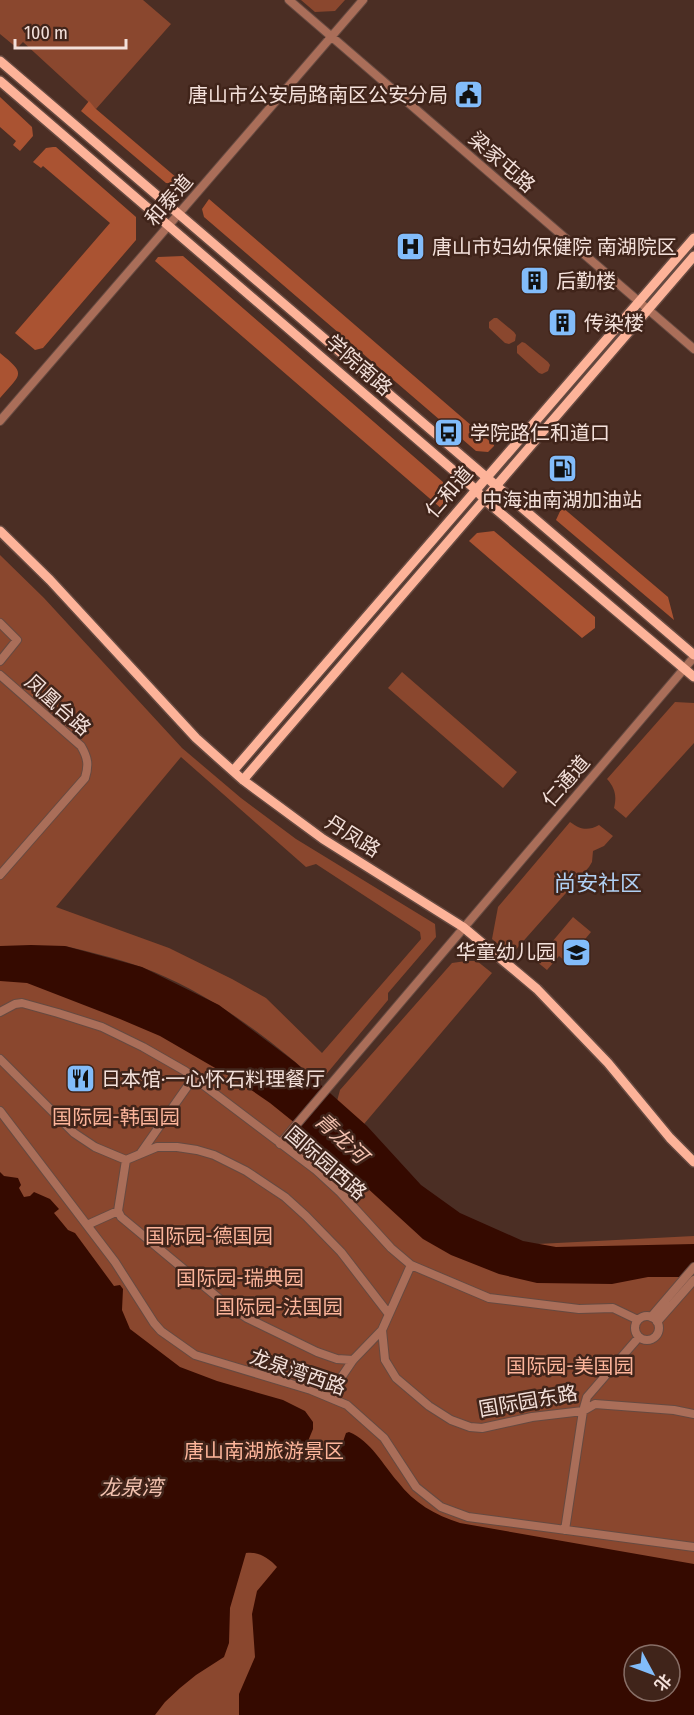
<svg xmlns="http://www.w3.org/2000/svg" width="694" height="1715" viewBox="0 0 694 1715" font-family="'Fira Sans Condensed','Noto Sans SC',sans-serif">
	<rect width="100%" height="100%" fill="#4b2e24"/>
	<path fill="#8a472e" fill-rule="evenodd" d="M0,0H143L171,24L96,109L23,42L17,48L0,34Z
		M301,0H345L335,11L315,12Z
		M494,318H497L514,332L516,335L515,341L509,344L505,343L489,328V322Z
		M522,342L525,343L548,362L550,365L548,371L542,374L539,373L517,353V346Z
		M0,555L44,598L182,748L241,798L296,839L435,924L436,937L388,993V1000L319,1083C267,1036 207,991 141,967C116,958 90,952 65,946L420,1197L518,1245L694,1236V1715H0ZM181,757L306,867L316,864L420,932L421,939L322,1053L266,998L232,979L169,948L56,907ZM634,1655H670V1691H634Z
		M402,672L517,772L503,788L388,688Z
		M675,702L694,703V743L626,818L614,808C617,796 615,788 607,779Z
		M570,822C581,830 588,831 599,825L613,836L604,846L593,851L592,862L589,867L511,955L492,939L498,907Z
		M573,917L591,932L566,962L559,956L547,970L536,961Z
		M466,961H477L492,973L364,1124L337,1101L340,1090L452,963Z"/>
	<path fill="#aa5332" d="M0,97L32,127L33,136L20,151L13,145L16,141L0,127Z
		M89,101L96,109L184,184L166,183L81,111Z
		M53,147H56L136,217V240L43,348L35,350L15,333L110,223L43,166L41,168L33,162L46,148Z
		M209,199L494,445V446L488,452L476,451L204,217L202,209Z
		M183,256L443,482V510L155,261L158,257Z
		M0,353C27,375 21,373 0,398Z
		M562,507L668,597L674,620L556,520Z
		M494,531L595,617V628L582,638L469,541L477,533Z"/>
	<path fill="#350a00" fill-rule="evenodd" d="M31,945L65,946L142,967L219,1005L295,1062L367,1126L421,1185L460,1213L523,1241L556,1247L694,1244V1277H648L612,1284L537,1283L499,1274L451,1255L423,1239L306,1132L270,1103L241,1083L160,1036L120,1019L27,983L0,981V946Z
		M0,1172L4,1176L18,1178L21,1185L19,1188L24,1197L30,1196L34,1192L50,1199L59,1209L54,1213L68,1230L75,1233L114,1286L120,1285L123,1289L122,1310L130,1329L180,1367L217,1381L283,1400L305,1411L313,1422V1429L306,1446C313,1454 324,1461 334,1460L338,1456L346,1433L349,1432C371,1441 383,1465 398,1482C414,1503 435,1515 460,1523L694,1564V1715H239V1694L255,1657L252,1614L257,1591L277,1567C269,1558 258,1551 246,1553L230,1608L229,1643L224,1657L196,1675L180,1688L165,1702L155,1715H0ZM634,1655H670V1691H634Z"/>
	<g fill="none" stroke-linecap="round" stroke-linejoin="round">
		<defs>
			<path id="minor" d="M289,0L694,349
				M0,421L363,0
				M0,623L17,640L0,661
				M0,675L81,746C88,758 89,765 85,778L0,875
				M0,1012L15,1004L22,1003L58,1013L102,1027L143,1047L185,1071L316,1170L340,1192L391,1248L411,1265L489,1298L579,1309L613,1308L638,1320
				M0,1059L74,1133L95,1147L126,1160L157,1147H177L197,1150L214,1155L246,1171L285,1197L306,1216L341,1252L388,1313
				M0,1111L115,1262L154,1323L161,1331L195,1355L311,1390L347,1405L384,1438L416,1487L441,1507L468,1517L694,1547
				M280,1144L694,657
				M140,1154L194,1077
				M126,1160L118,1211L121,1217L222,1301L247,1318L317,1352L337,1359L353,1360
				M87,1225L118,1211
				M411,1265L382,1330L385,1360L396,1378L429,1406L451,1420L470,1427L482,1428L532,1417L583,1411L595,1404L674,1410L694,1414
				M635 1328a12 12 0 1 1 24 0a12 12 0 1 1-24 0Z
				M651,1317L694,1267
				M657,1322L694,1280
				M328,1397L353,1360L382,1330
				M565,1530L583,1411L587,1397L639,1337"/>
			<path id="major" d="M0,61L694,655
				M0,81L475,489L485,500L694,677
				M0,531L50,580L196,738L243,780L323,839L463,927L537,989L608,1063L670,1138L694,1162
				M233,771L694,238
				M243,780L694,256"/>
		</defs>
		<use href="#minor" stroke="#664a41" stroke-width="10"/>
		<use href="#major" stroke="#664a41" stroke-width="12"/>
		<use href="#minor" stroke="#aa6e59" stroke-width="8"/>
		<use href="#major" stroke="#fdb399" stroke-width="9"/>
	</g>
	<defs>
		<symbol id="civic-square" viewBox="-11 -11 22 22"><rect x="-9" y="-9" width="18" height="18" rx="4" fill="#82bcfa" stroke="#40241a"/><path d="M-.6-6.5H3V-4.5H.6V-3L4-1V1h2V6H-6V1h2V-1L-.6-3ZM-1.2 2.5V6h2.4V2.5Z" fill="#111"/></symbol>
		<symbol id="hospital-square" viewBox="-11 -11 22 22"><rect x="-9" y="-9" width="18" height="18" rx="4" fill="#82bcfa" stroke="#40241a"/><path d="M-5-5h3v3.5h4V-5h3V5h-3V1.5h-4V5h-3Z" fill="#111"/></symbol>
		<symbol id="building-square" viewBox="-11 -11 22 22"><rect x="-9" y="-9" width="18" height="18" rx="4" fill="#82bcfa" stroke="#40241a"/><path d="M-4-6H4V6H1V3H-1V6H-4ZM-2.5-4.3h1.7v1.8h-1.7ZM.8-4.3h1.7v1.8H.8ZM-2.5-1h1.7V.8h-1.7ZM.8-1h1.7V.8H.8Z" fill="#111"/></symbol>
		<symbol id="bus-square" viewBox="-11 -11 22 22"><rect x="-9" y="-9" width="18" height="18" rx="4" fill="#82bcfa" stroke="#40241a"/><path d="M-5-6H5V4H4V6H2V4H-2V6H-4V4H-5ZM-3.5-4V0h7V-4ZM-3.5 1.2v1.5H-2V1.2ZM2 1.2v1.5H3.5V1.2Z" fill="#111"/></symbol>
		<symbol id="fuel-square" viewBox="-11 -11 22 22"><rect x="-9" y="-9" width="18" height="18" rx="4" fill="#82bcfa" stroke="#40241a"/><path d="M-5.5-6h7V0h2V4h1.3V-2.5L3-4.5l.8-.8L6-3V5H2.5V1h-1V6h-7ZM-4.2-4.7v3.2H.2V-4.7Z" fill="#111"/></symbol>
		<symbol id="school-square" viewBox="-11 -11 22 22"><rect x="-9" y="-9" width="18" height="18" rx="4" fill="#82bcfa" stroke="#40241a"/><path d="M0-5L7-2L0 1L-7-2ZM-4 1L0 2.5L4 1V4Q0 6-4 4Z" fill="#111"/></symbol>
		<symbol id="restaurant-square" viewBox="-11 -11 22 22"><rect x="-9" y="-9" width="18" height="18" rx="4" fill="#82bcfa" stroke="#40241a"/><path d="M-5-6h1v4h1v-4h1v4h1v-4h1v5L-1.5 .5V6h-2V.5L-5-1ZM5-6V6H3V1.5H1.5Q1.5-4 5-6Z" fill="#111"/></symbol>
	</defs>
	<g fill-rule="evenodd">
		<use href="#civic-square" x="452" y="78" width="33" height="33"/>
		<use href="#hospital-square" x="394" y="230" width="33" height="33"/>
		<use href="#building-square" x="518" y="264" width="33" height="33"/>
		<use href="#building-square" x="546" y="306" width="33" height="33"/>
		<use href="#bus-square" x="432" y="416" width="33" height="33"/>
		<use href="#fuel-square" x="546" y="452" width="33" height="33"/>
		<use href="#school-square" x="560" y="936" width="33" height="33"/>
		<use href="#restaurant-square" x="64" y="1062" width="33" height="33"/>
	</g>
	<g text-anchor="middle" dominant-baseline="central" stroke-width="5" stroke-linejoin="round" paint-order="stroke">
		<g font-size="20" fill="#f3e0da" stroke="#40241a" text-anchor="start">
			<text x="448" y="95" text-anchor="end">唐山市公安局路南区公安分局</text>
			<text x="432" y="247">唐山市妇幼保健院 南湖院区</text>
			<text x="556" y="281">后勤楼</text>
			<text x="584" y="323">传染楼</text>
			<text x="470" y="433">学院路仁和道口</text>
			<text x="562" y="500" text-anchor="middle">中海油南湖加油站</text>
			<text x="556" y="952" text-anchor="end">华童幼儿园</text>
			<text x="101" y="1079">日本馆·一心怀石料理餐厅</text>
		</g>
		<g font-size="20" fill="#f3e0da" stroke="#40241a">
			<text transform="translate(502 162) rotate(41)">梁家屯路</text>
			<text transform="translate(169 200) rotate(-49)">和泰道</text>
			<text transform="translate(359 365) rotate(41)">学院南路</text>
			<text transform="translate(449 492) rotate(-49)">仁和道</text>
			<text transform="translate(58 705) rotate(42)">凤凰台路</text>
			<text transform="translate(566 781) rotate(-49)">仁通道</text>
			<text transform="translate(353 836) rotate(32)">丹凤路</text>
			<text transform="translate(326 1163) rotate(41)">国际园西路</text>
			<text transform="translate(298 1372) rotate(19)">龙泉湾西路</text>
			<text transform="translate(528 1401) rotate(-10)">国际园东路</text>
		</g>
		<g font-size="20" fill="#fdb59b" stroke="#40241a">
			<text x="116" y="1117">国际园-韩国园</text>
			<text x="209" y="1236">国际园-德国园</text>
			<text x="240" y="1278">国际园-瑞典园</text>
			<text x="279" y="1307">国际园-法国园</text>
			<text x="570" y="1366">国际园-美国园</text>
			<text x="264" y="1451">唐山南湖旅游景区</text>
		</g>
		<g font-size="21" font-style="italic" fill="#f3c2b0" stroke="#40241a">
			<text transform="translate(341 1138) rotate(43)">青龙河</text>
			<text x="131" y="1488">龙泉湾</text>
		</g>
		<g font-size="22" fill="#b0d0f3" stroke="#40241a">
			<text x="598" y="883">尚安社区</text>
		</g>
	</g>
	<g transform="translate(652 1673) rotate(131)"><circle r="28" fill="#40241a" stroke="#886f67" stroke-width="1.5"/>
	<path d="M0-4.5L10 22L0 15L-10 22Z" fill="#82bcfa"/>
	<text y="-9" font-size="16" font-weight="bold" text-anchor="middle" fill="#f3e0da">北</text>
	</g>
	<path d="M15 39v9h111v-9" fill="none" stroke="#f3e0da" stroke-width="3"/>
	<text x="24" y="39" font-size="18" fill="#f3e0da" stroke="#40241a" stroke-width="4.5" paint-order="stroke">100 m</text>
</svg>
